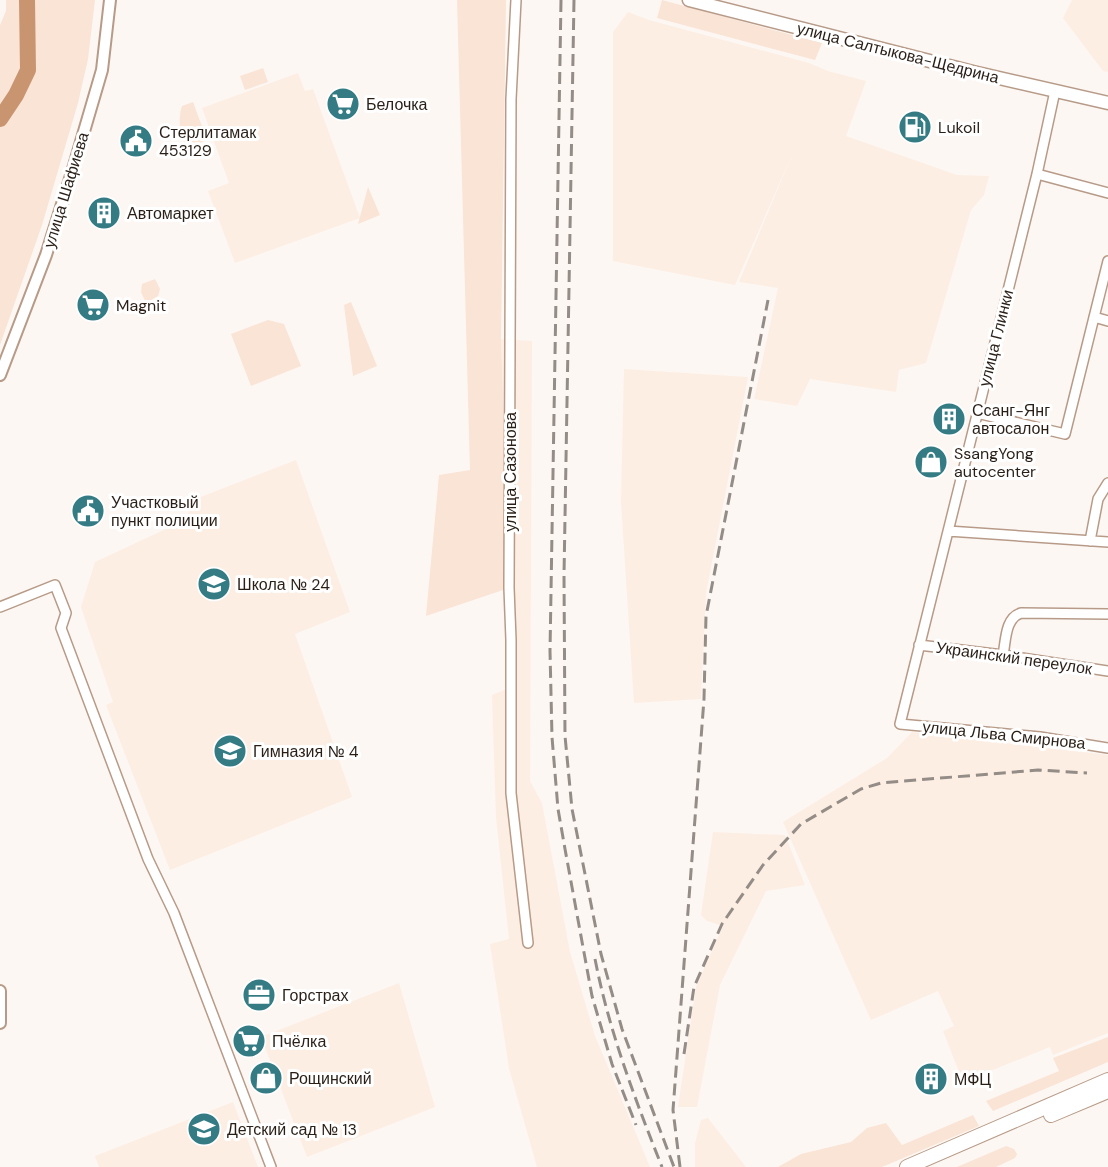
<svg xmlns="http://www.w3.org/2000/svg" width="1108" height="1167" viewBox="0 0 1108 1167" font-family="'DM Sans',sans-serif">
	<rect width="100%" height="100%" fill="#fdf7f3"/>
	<path fill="#fdeee4" d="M1072,0H1108V72L1103,71L1063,18Z
		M628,12L649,20L809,63L828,71L866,81L846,136L957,175L989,176L984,195L971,210L926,363L899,370L896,392L810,379L797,406L754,399L778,288L739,282L794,150L735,285L613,261V32Z
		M298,73L305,91L313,89L360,218L235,263L208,191L229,183L202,108Z
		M501,339L532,341L530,781L542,803L570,952L595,1036L650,1167H537L509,1068L490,944L509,939L496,817L492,695L507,689Z
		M624,369L748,377L706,593L701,699L634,703L621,502Z
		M296,460L350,612L295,634L352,797L170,870L106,705L113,702L81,607L95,562L183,521L198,498Z
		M912,732L1108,755V1033L1053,1055L1050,1047L963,1082L943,1031L954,1026L938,991L871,1020L783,822L887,758Z
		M713,832L785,835L805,885L766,891L720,985L697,1107H678L696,987L723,926L707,921L701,915Z
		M399,983L435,1107L307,1157L261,1037Z
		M233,1102L258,1167H99L95,1156Z
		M708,1118L746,1167H695V1143L701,1120Z"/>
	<path fill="#fae4d5" d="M6,0H95L88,59L78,103L42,225L0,345V25L6,11Z
		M457,0H506L501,339L509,588L426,616L439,475L470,470Z
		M662,0L822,43L815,60L657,18Z
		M263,68L268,82L245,90L240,76Z
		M193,102L207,140L186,148C181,134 177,121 182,106Z
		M368,187L380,215L358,224Z
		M155,279L160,289L158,296L146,303L141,292L142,284Z
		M351,302L377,366L353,376L344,305Z
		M268,320L284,324L301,366L251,386L231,334Z
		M1108,1037V1062L993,1111L986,1101L1059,1071L1053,1058Z
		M973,1115L979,1126L882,1167H778L801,1154L851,1142L867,1128L886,1123L902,1145Z
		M1006,1146L1014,1149L1017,1154L1015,1158L996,1167H957Z"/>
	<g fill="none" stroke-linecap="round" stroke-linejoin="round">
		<path stroke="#c99571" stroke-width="16" d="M0,119L16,95L28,70L27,0"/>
		<defs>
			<path id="minor" d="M516,0L511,99L509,588L511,640V793L528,943
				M1055,91L1037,174L900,724L1040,737L1108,748
				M1037,174L1108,193
				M1094,317L1108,321
				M977,413L1065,434L1108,261
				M948,531L1108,542
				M1090,541L1098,499L1108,483
				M0,607L55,585L66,613L61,628L148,859L174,913L271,1167
				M919,645L1003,655L1108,671
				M1003,655C1006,640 1005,618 1021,613L1108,614"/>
			<path id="tertiary" d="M0,375L46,255L73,169L102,70L110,0
				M0,991V1023"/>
			<path id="secondary" d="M689,0L973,72L1108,103"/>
			<path id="primary" d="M1051,1115L1108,1091
				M907,1167L1108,1080"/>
		</defs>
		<use href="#minor" stroke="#b79b88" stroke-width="12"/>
		<use href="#tertiary" stroke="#b79b88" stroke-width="14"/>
		<use href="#secondary" stroke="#b79b88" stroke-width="15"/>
		<use href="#primary" stroke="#b79b88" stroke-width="16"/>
		<use href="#minor" stroke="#fff" stroke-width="9"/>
		<use href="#tertiary" stroke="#fff" stroke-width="10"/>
		<use href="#secondary" stroke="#fff" stroke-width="12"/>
		<use href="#primary" stroke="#fff" stroke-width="14"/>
		<path stroke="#948c86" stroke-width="3" stroke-dasharray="12 6" stroke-linecap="butt" d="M561,0L550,651L552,737L558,809L565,849L592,996L612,1064L636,1125
			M574,0L564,575L565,736L572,809L601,954L622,1029L674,1167
			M595,959C609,1031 635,1099 662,1167
			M684,1054L694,987L722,924L763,865L801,824L861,789L881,783L1038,770L1087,773
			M680,1167L673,1110L704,699L706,616L768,300"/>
	</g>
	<defs>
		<symbol id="supermarket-disc" viewBox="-11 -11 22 22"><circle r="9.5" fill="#347b84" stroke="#fff"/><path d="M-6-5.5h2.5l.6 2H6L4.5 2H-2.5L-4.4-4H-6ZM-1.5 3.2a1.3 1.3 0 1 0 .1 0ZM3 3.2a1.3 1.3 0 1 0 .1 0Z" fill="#fff"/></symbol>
		<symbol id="fuel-disc" viewBox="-11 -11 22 22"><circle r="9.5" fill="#347b84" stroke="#fff"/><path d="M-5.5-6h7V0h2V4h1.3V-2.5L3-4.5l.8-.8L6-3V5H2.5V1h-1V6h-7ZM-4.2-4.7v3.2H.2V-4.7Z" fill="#fff"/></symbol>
		<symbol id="civic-disc" viewBox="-11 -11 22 22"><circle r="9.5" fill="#347b84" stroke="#fff"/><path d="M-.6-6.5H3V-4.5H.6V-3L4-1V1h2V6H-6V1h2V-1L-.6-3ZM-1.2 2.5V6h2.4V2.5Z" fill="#fff"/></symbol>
		<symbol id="building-disc" viewBox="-11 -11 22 22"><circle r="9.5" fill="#347b84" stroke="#fff"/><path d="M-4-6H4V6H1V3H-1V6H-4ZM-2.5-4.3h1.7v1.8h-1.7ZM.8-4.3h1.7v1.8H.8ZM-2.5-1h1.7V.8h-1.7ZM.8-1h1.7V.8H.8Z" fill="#fff"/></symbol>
		<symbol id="shop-disc" viewBox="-11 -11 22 22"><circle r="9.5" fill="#347b84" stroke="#fff"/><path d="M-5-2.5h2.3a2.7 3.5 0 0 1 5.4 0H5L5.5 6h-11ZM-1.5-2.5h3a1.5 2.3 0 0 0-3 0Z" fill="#fff"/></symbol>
		<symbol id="school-disc" viewBox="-11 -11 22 22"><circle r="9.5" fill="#347b84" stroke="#fff"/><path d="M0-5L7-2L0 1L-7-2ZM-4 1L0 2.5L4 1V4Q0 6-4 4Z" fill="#fff"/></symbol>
		<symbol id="office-disc" viewBox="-11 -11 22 22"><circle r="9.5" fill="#347b84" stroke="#fff"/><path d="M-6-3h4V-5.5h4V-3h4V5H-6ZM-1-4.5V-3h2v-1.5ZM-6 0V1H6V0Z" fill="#fff"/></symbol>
	</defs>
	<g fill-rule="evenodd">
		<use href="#supermarket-disc" x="324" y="85" width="38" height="38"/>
		<use href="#fuel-disc" x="896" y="108" width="38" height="38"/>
		<use href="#civic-disc" x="117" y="122" width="38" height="38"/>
		<use href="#building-disc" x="85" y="194" width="38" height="38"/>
		<use href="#supermarket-disc" x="74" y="286" width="38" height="38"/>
		<use href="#building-disc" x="930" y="400" width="38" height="38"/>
		<use href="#shop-disc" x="912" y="443" width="38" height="38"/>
		<use href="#civic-disc" x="69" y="492" width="38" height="38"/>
		<use href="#school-disc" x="195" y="565" width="38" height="38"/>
		<use href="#school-disc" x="211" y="732" width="38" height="38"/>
		<use href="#office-disc" x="240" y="976" width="38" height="38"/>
		<use href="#supermarket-disc" x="230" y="1022" width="38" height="38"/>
		<use href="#shop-disc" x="247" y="1059" width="38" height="38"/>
		<use href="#building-disc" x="912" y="1060" width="38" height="38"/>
		<use href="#school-disc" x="185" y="1110" width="38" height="38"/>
	</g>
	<g text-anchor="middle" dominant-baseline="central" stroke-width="6" stroke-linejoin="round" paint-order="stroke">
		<g font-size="16" fill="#291f17" stroke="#fff">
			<text transform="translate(898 53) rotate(14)">улица Салтыкова-Щедрина</text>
			<text transform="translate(66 190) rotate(-73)">улица Шафиева</text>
			<text transform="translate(996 338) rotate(-76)">улица Глинки</text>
			<text transform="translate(510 472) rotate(-90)">улица Сазонова</text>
			<text transform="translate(1014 658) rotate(8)">Украинский переулок</text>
			<text transform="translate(1004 735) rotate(6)">улица Льва Смирнова</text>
		</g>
		<g font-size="16" fill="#291f17" stroke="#fff" text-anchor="start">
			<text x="366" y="104">Белочка</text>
			<text x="938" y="127">Lukoil</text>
			<text x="159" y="132">Стерлитамак<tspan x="159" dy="18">453129</tspan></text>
			<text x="127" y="213">Автомаркет</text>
			<text x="116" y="305">Magnit</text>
			<text x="972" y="410">Ссанг-Янг<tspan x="972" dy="18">автосалон</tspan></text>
			<text x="954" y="453">SsangYong<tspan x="954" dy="18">autocenter</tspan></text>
			<text x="111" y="502">Участковый<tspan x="111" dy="18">пункт полиции</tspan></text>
			<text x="237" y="584">Школа № 24</text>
			<text x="253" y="751">Гимназия № 4</text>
			<text x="282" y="995">Горстрах</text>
			<text x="272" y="1041">Пчёлка</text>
			<text x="289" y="1078">Рощинский</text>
			<text x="954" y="1079">МФЦ</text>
			<text x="227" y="1129">Детский сад № 13</text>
		</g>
	</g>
</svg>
